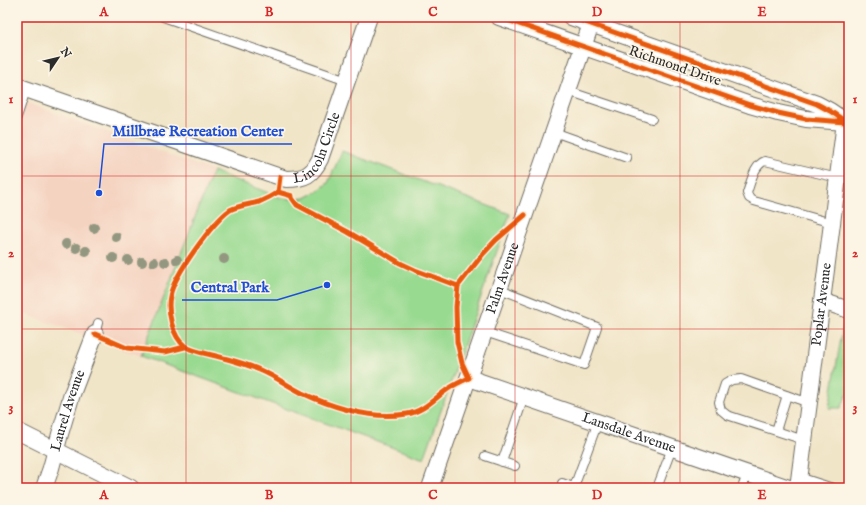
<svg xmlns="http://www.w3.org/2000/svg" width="866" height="505" viewBox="0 0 866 505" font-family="'IM FELL English',serif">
	<rect width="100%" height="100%" fill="#fcf5e5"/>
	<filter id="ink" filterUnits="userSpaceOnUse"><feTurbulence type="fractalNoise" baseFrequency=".025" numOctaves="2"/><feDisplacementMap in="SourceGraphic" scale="8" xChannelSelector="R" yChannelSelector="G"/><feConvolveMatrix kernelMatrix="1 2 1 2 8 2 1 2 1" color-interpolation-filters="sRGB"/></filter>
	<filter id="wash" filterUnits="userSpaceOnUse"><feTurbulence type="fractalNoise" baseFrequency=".012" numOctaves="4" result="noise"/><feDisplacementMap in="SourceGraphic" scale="16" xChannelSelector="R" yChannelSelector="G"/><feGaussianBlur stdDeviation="0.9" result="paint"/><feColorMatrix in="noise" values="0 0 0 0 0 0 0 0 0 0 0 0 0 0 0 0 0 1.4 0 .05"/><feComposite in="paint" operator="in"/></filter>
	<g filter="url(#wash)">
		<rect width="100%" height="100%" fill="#f1e5c8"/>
		<path fill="#f5d3c1" d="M17,99L213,171L141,356L17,311Z"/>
		<path fill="#99da91" stroke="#62825e" d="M342,151L510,214L424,459L141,356L213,171L281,198L294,199L305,198L318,191L328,183Z
			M843,326L849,327V394L847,395L841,408H829Z"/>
	</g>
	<g filter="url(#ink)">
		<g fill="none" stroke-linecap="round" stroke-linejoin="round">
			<defs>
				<path id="service" d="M163,17L347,81
					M568,91L652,119
					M17,117L26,90
					M554,132L627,158
					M832,223L754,201L749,198L747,193C751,182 754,165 765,161L838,178
					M485,332L584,365L597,327L500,289
					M95,334L98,323
					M776,431L787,395
					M804,440L727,415L721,410L719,402L725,384L732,380L741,379L809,403
					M485,456L515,466
					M502,462L524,397
					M799,477L833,488
					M562,483L576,488
					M574,487L598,422
					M657,488L672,448
					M742,488L747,474"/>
				<g id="minor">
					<path d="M499,17L750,105L778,113L806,119L845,122"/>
					<path d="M571,17L817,104L830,111L846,122"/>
					<path id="s1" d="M17,86L286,179C305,179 312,175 320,159L369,17"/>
					<path d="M822,301L849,310"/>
					<path id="s2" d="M469,378L789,488"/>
					<path d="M17,431L131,488"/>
					<path id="s3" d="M44,488L51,468L60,434L72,394L95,334"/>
					<path id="s4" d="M430,488L591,24"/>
					<path id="s5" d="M798,488L845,122"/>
				</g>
			</defs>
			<use href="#service" stroke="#706c62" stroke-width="10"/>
			<use href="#minor" stroke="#706c62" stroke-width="18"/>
			<use href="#service" stroke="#fff" stroke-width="8"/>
			<use href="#minor" stroke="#fff" stroke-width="16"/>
			<defs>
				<path id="cycleway" d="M499,17L750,105L778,113L806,119L845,122
					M571,17L817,104L830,111L845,121
					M280,177L278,192C272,196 266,199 259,202C249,205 239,205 230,210C213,222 174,275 170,296C167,310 172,337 185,346C191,351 208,354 216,356C232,360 247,364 262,371C276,377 288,386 302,393C334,408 371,420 407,414C423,412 435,398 448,389C454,385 462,381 469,378L462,363L457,342L456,307L458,286L483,254L496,240L525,215
					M278,192L292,196V198L297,205L348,232L400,263L415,270L458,286
					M95,334L127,348L165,352L185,347"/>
			</defs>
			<use href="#cycleway" stroke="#fcf5e5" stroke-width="8"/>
			<use href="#cycleway" stroke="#e8590c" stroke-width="5"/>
		</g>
		<g fill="#93977f">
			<circle cx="94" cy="228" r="5"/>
			<circle cx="116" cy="237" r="5"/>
			<circle cx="66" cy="244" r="5"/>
			<circle cx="76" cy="248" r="5"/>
			<circle cx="86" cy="251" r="5"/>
			<circle cx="113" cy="258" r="5"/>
			<circle cx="224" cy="259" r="5"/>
			<circle cx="128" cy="260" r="5"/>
			<circle cx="177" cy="260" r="5"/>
			<circle cx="142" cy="262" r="5"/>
			<circle cx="154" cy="262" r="5"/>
			<circle cx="165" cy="262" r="5"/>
		</g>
	</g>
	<path fill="none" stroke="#d62828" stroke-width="1" stroke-opacity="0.55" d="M186,17V488M351,17V488M515,17V488M680,17V488M17,176H849M17,329H849"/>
	<g text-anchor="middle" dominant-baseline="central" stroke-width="3.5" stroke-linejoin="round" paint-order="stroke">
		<g font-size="14" fill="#2b2b2b" stroke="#fcf5e5">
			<text transform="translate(675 66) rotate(19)">Richmond Drive</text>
			<text stroke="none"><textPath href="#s1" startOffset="334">Lincoln Circle</textPath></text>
			<text stroke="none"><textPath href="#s4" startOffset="222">Palm Avenue</textPath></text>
			<text stroke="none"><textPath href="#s5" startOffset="185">Poplar Avenue</textPath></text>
			<text stroke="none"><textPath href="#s3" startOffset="81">Laurel Avenue</textPath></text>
			<text stroke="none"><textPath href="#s2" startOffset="169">Lansdale Avenue</textPath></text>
		</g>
	</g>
	<path fill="none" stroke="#1d4ed8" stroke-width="1.5" d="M99 193L104 144H292M327 285L277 300H182"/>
	<g fill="#1d4ed8" stroke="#fcf5e5" stroke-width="1.5">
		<circle cx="99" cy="193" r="4"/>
		<circle cx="327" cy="285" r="4"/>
	</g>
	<g font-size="15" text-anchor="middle" font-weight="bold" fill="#1d4ed8" stroke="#fcf5e5" stroke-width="3.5" stroke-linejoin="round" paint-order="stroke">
		<text x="198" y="136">Millbrae Recreation Center</text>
		<text x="230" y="292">Central Park</text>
	</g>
	<rect width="866" height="505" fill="none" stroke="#fcf5e5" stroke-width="44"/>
	<g transform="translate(58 58) rotate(55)" stroke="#fcf5e5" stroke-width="3" paint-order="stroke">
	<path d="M0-3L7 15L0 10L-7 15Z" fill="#2b2b2b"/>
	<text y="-6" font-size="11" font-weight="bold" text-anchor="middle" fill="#2b2b2b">N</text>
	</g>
	<rect x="22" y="22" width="822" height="461" fill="none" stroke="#d62828" stroke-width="1.5"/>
	<g font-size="13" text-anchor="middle" font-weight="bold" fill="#d62828">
		<text x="104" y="16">A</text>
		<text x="269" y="16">B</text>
		<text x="433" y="16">C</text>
		<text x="597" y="16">D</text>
		<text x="762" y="16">E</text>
		<text x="11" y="103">1</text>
		<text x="855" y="103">1</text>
		<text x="11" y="257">2</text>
		<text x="855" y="257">2</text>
		<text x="11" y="411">3</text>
		<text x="855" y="411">3</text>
		<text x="104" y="499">A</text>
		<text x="269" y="499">B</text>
		<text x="433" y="499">C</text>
		<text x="597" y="499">D</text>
		<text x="762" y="499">E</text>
	</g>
</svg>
